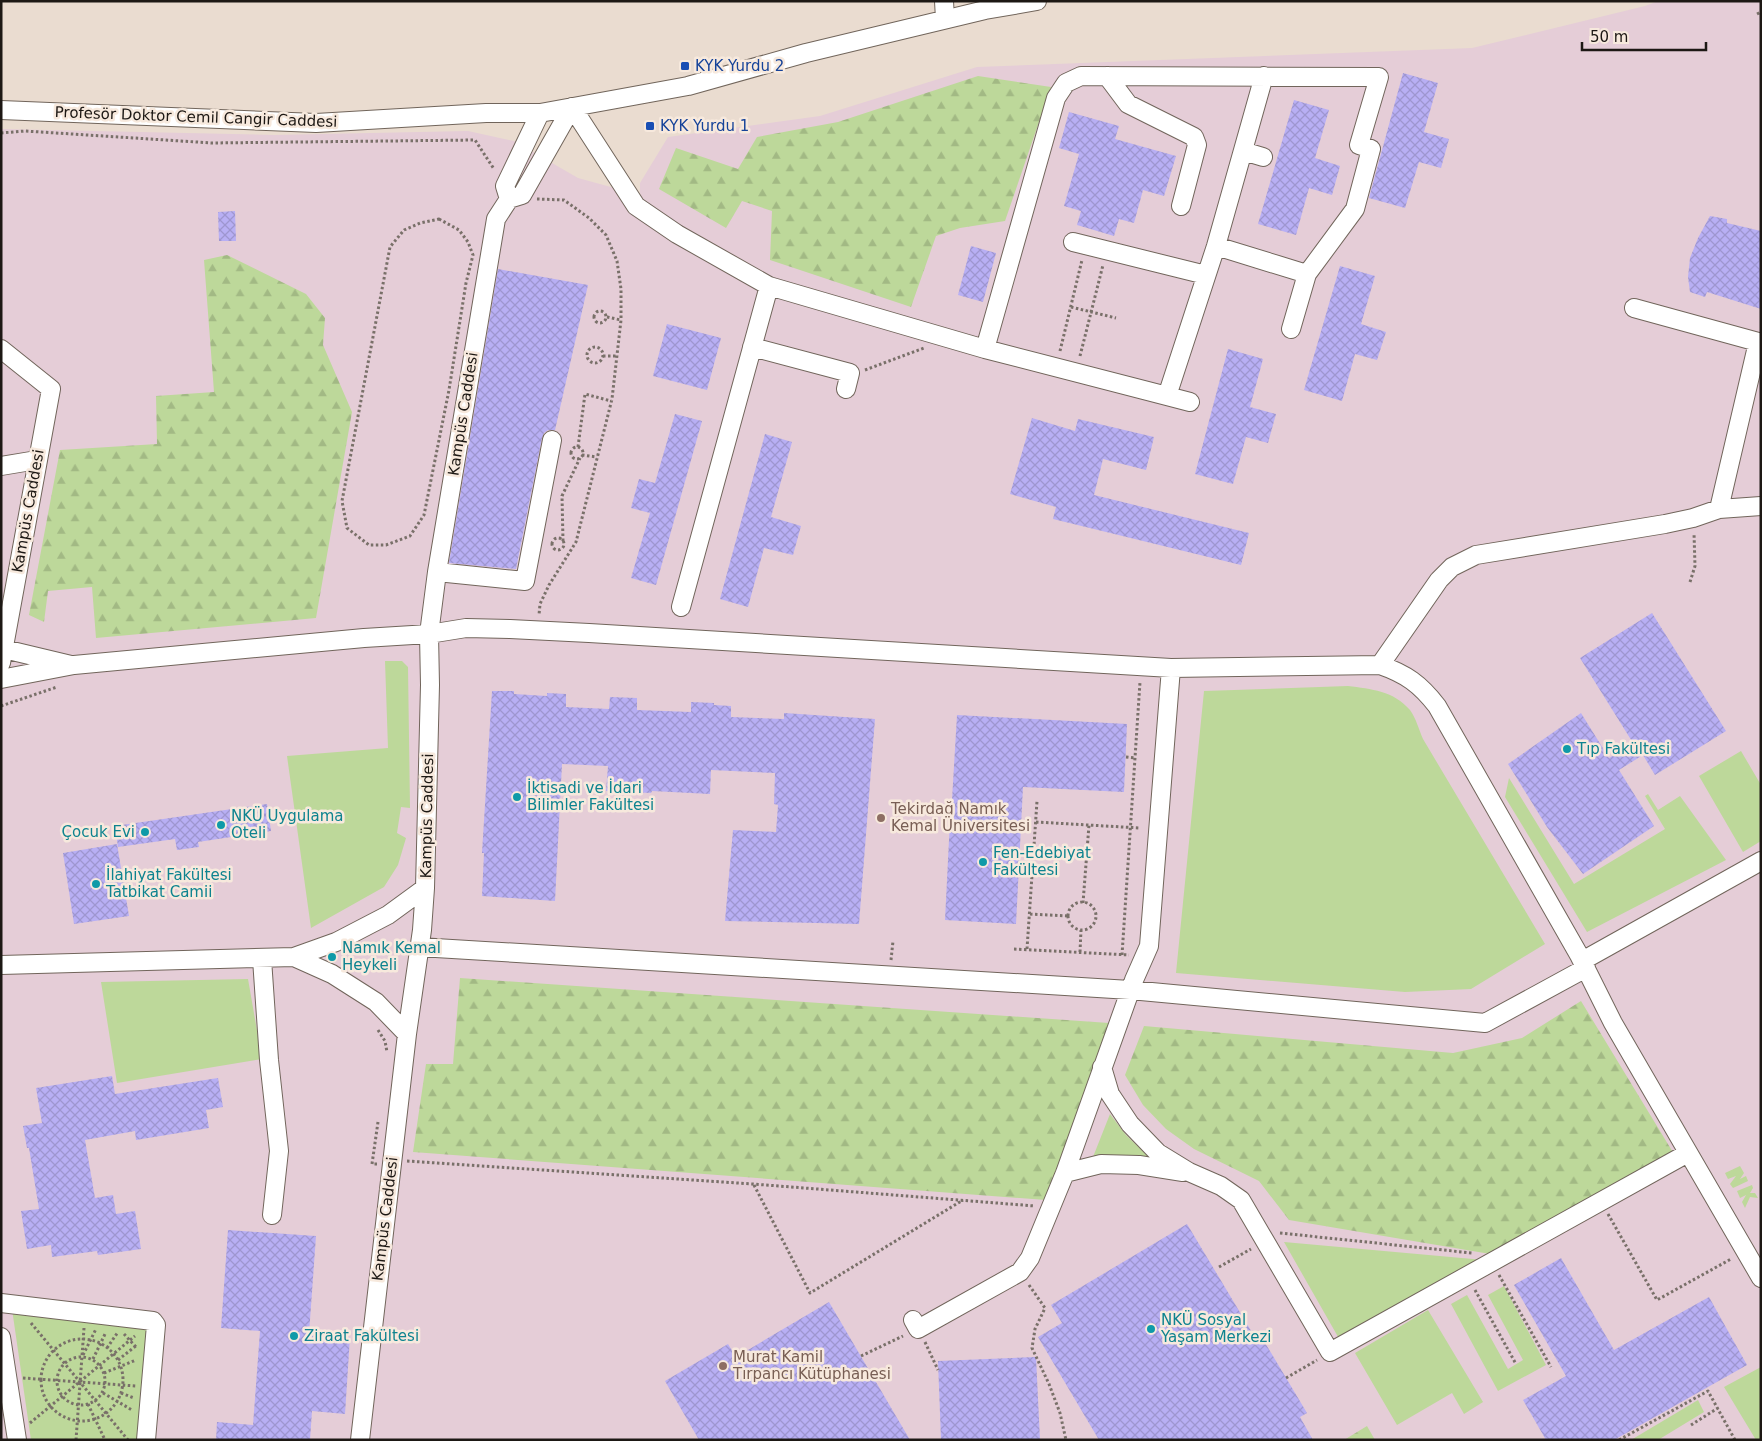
<svg xmlns="http://www.w3.org/2000/svg" width="1762" height="1441" viewBox="0 0 1762 1441" font-family="'DejaVu Sans',sans-serif">
	<defs>
		<pattern id="forest-firs" width="22" height="20" patternUnits="userSpaceOnUse" patternTransform="scale(1.25)"><rect width="22" height="20" fill="#bdd89a"/><path d="M5 1l3.5 6h-7zM16 11l3.5 6h-7z" fill="#a2b984"/></pattern>
		<pattern id="building-cross-hatch" width="8" height="8" patternUnits="userSpaceOnUse" patternTransform="scale(1.25)"><rect width="8" height="8" fill="#b8aff4"/><path d="M0 0l8 8M0 8l8-8" fill="none" stroke="#9e96d0"/></pattern>
	</defs>
	<rect width="100%" height="100%" fill="#eadcd0"/>
	<path fill="#e5cdd7" d="M1658,1H1761V1440H1V129L274,135L468,131L514,141L578,178L640,195V183L668,137L820,116L977,67L1472,48L1645,6Z"/>
	<path fill="#bdd89a" d="M385,661H402L408,667L410,808L401,807L397,833L406,838L398,865L384,887L311,928L287,756L388,748Z
		M1348,686C1371,689 1394,691 1410,710C1416,718 1419,730 1423,739L1545,944L1471,989L1405,992L1176,973L1204,691Z
		M1741,751L1761,785V841L1743,852L1699,776Z
		M1509,778L1574,884L1665,829L1645,796L1648,794L1658,810L1680,796L1726,860L1587,932L1505,797Z
		M248,979L262,1059L117,1083L101,982Z
		M1110,1114L1126,1135L1153,1161L1091,1162Z
		M1740,1166L1744,1173L1740,1179L1746,1176L1748,1181L1733,1188L1730,1184L1736,1176L1728,1179L1725,1173Z
		M1752,1185L1753,1188L1750,1193H1755L1758,1198L1750,1197L1745,1208L1742,1202L1746,1195L1740,1198L1737,1191Z
		M1284,1242L1484,1260L1341,1342Z
		M1504,1286L1546,1365L1498,1391L1451,1304L1467,1295L1508,1369L1523,1360L1488,1295Z
		M12,1309L150,1322L140,1440H31Z
		M1428,1310L1483,1402L1464,1414L1452,1393L1397,1425L1355,1353Z
		M1761,1367V1440H1756L1724,1387Z
		M1698,1400L1704,1412L1658,1440H1631Z"/>
	<path fill="url(#forest-firs)" d="M978,76L1051,87L1005,221L960,228L936,236L911,307L770,260L772,211L742,201L726,228L659,189L676,148L738,169L757,137L838,122Z
		M227,255L306,294L325,318L323,345L352,412L316,618L96,638L92,587L48,591L44,622L29,615L60,450L157,444L156,396L214,392L204,260Z
		M460,978L1109,1023L1046,1200L413,1152L426,1064H453Z
		M1581,1001L1677,1159L1502,1256L1289,1220L1259,1181L1194,1149L1166,1129L1143,1105L1125,1075L1144,1026L1453,1053L1522,1038Z
		M1367,1426L1375,1440H1344Z"/>
	<path fill="url(#building-cross-hatch)" d="M1403,73L1438,83L1424,132L1449,139L1441,168L1419,162L1405,208L1369,198Z
		M1294,100L1329,110L1315,158L1340,166L1332,195L1309,188L1296,235L1258,224Z
		M1069,112L1119,126L1115,139L1176,156L1164,196L1143,190L1134,223L1119,219L1114,236L1077,225L1081,211L1064,206L1079,154L1059,148Z
		M235,211L236,241H219L218,212Z
		M1710,216L1727,219V223L1761,231V309L1707,292L1705,297L1690,292L1688,277L1690,258L1698,238Z
		M971,246L996,253L983,302L958,295Z
		M1340,266L1375,276L1361,324L1386,332L1377,360L1355,354L1342,401L1304,390Z
		M498,269L588,285L555,430H548L544,433L542,438L516,569L449,563Z
		M667,324L721,338L707,390L653,376Z
		M1228,349L1263,359L1250,407L1276,414L1268,443L1246,437L1233,484L1195,474Z
		M675,414L702,421L656,585L631,578L650,513L631,508L639,479L655,483Z
		M1032,418L1075,431L1078,419L1154,437L1146,470L1103,459L1094,495L1249,533L1241,565L1053,519L1056,507L1010,494Z
		M765,434L792,442L771,517L801,526L793,555L764,548L748,607L720,599Z
		M1652,613L1726,731L1655,775L1643,755L1619,770L1654,826L1583,874L1547,827L1508,764L1581,713L1609,758L1633,743L1580,658Z
		M492,691H514V694L547,696V693L566,694V707L609,709L610,697L637,698V710L691,712V702L714,703V705L731,706V717L784,719V713L875,719L859,924L725,921L733,830L776,832L778,805L774,804L775,773L711,770L710,794L652,791L651,793L606,791L608,766L562,764L555,901L482,896L484,853H482Z
		M957,715L1127,724L1124,792L1023,787L1016,924L945,920L951,800H952Z
		M267,804L271,831L198,842L199,847L177,850L175,839L118,847L115,826Z
		M117,844L129,916L74,924L63,853Z
		M112,1076L115,1094L218,1078L223,1107L206,1110L209,1128L136,1140L135,1131L85,1140L95,1198L113,1195L116,1214L135,1211L141,1249L98,1255L97,1251L52,1257L51,1245L27,1249L21,1211L39,1209L29,1148H27L23,1126L42,1123L36,1088Z
		M1187,1224L1256,1339L1261,1336L1307,1413L1300,1417L1313,1440H1099L1038,1337L1062,1323L1051,1305Z
		M228,1230L316,1236L309,1334L350,1337L345,1414L312,1411L310,1440H216L217,1422L253,1425L260,1331L221,1328Z
		M1561,1258L1614,1350L1709,1297L1747,1365L1614,1440H1546L1523,1400L1566,1376L1514,1285Z
		M829,1302L910,1440H699L665,1381L728,1344L736,1357Z
		M1036,1357L1040,1440H941L938,1361Z"/>
	<g fill="none" stroke-linecap="round" stroke-linejoin="round">
		<defs>
			<path id="minor" d="M944,1L945,19
				M1107,76L1128,104L1194,137L1197,145L1181,206
				M572,107L636,206L677,234L769,286L985,349L1167,396L1216,246L1264,76
				M1,110L316,123L486,113H540L688,86L806,53L985,10L1037,1
				M1243,151L1263,157
				M509,199L522,195L572,107
				M509,199L505,186L540,113
				M1073,242L1206,275
				M1634,308L1758,342L1719,509
				M1291,329L1307,274
				M752,347L850,373L846,389
				M1,349L51,389L1,663
				M985,349L1056,98L1066,83L1081,76L1379,77L1359,145L1371,149L1355,209L1307,274L1216,246
				M1167,396L1190,402
				M1,466L37,460
				M437,572L525,581L552,440
				M681,607L769,286
				M1,650L4,649L71,665
				M1380,665L1439,580L1452,567L1476,555L1665,524L1693,518L1719,509L1761,506
				M1,679L74,665L364,638L429,634L466,628L510,629L589,633L1171,668L1380,665C1406,674 1420,684 1437,706L1579,955L1613,1023L1761,1278
				M419,947L1130,990L1485,1023L1586,968
				M294,957L332,974L376,1002L407,1034
				M262,959L269,1060L279,1151L272,1215
				M1582,961L1761,861
				M1,965L294,957L336,942L388,915L425,888
				M1102,1067L1110,1094L1130,1124L1158,1153L1189,1172L1221,1186L1241,1200L1330,1352L1688,1153
				M1065,1173L1101,1164L1139,1165L1183,1172
				M1,1303L153,1321L156,1325L146,1440
				M913,1320L918,1329L1020,1272L1030,1258L1065,1173L1134,980L1149,946L1171,668
				M1,1337L17,1440
				M360,1440L407,1034L422,930L425,888L430,685L429,634L437,572L496,219L509,199"/>
		</defs>
		<use href="#minor" stroke="#71655b" stroke-width="20"/>
		<path stroke="#797069" stroke-width="3" stroke-dasharray="2.5 2.5" stroke-linecap="butt" d="M1757,14L1761,12
			M1,133L25,131L212,143L475,140L494,169
			M537,199L564,200L589,218L606,235L617,261L621,289V320L612,399L576,542L549,585L540,604L539,615
			M439,219L459,230L468,242L473,255L466,283L449,390L424,515L410,536L386,545H369L347,528L342,501L390,247L404,230L420,223Z
			M1071,307L1116,318
			M594 317a6 6 0 1 1 12 0a6 6 0 1 1-12 0Z
			M607,317L621,320
			M587 355a8 8 0 1 1 16 0a8 8 0 1 1-16 0Z
			M1060,351L1082,260
			M603,356H617
			M1080,356L1103,265
			M865,370L924,348
			M571 453a6 6 0 1 1 12 0a6 6 0 1 1-12 0Z
			M578,447L585,394L611,401
			M582,455L597,457
			M552 544a6 6 0 1 1 12 0a6 6 0 1 1-12 0Z
			M563,541L562,496L580,458
			M1690,582L1695,566L1694,533
			M1,706L57,687
			M1126,757L1135,758
			M1036,822L1140,828
			M1021,864L1033,865
			M1068 916a14 14 0 1 1 28 0a14 14 0 1 1-28 0Z
			M1083,903L1089,825
			M1030,914L1069,916
			M1014,949L1129,955
			M1027,949L1037,801
			M1080,952L1081,930
			M1122,955L1140,682
			M891,960L893,941
			M378,1030L385,1041L387,1052
			M407,1161L753,1184L1035,1206
			M377,1164H372L378,1122
			M754,1185L810,1293L963,1200
			M1608,1214L1657,1300L1731,1259
			M1280,1233L1472,1253
			M1219,1267L1251,1249
			M1499,1275L1551,1367
			M1029,1285L1045,1308L1035,1329L1032,1348L1049,1384L1060,1413L1066,1440
			M1475,1290L1516,1364
			M31,1323L128,1440
			M124,1334L136,1347
			M41 1380a41 41 0 1 1 82 0a41 41 0 1 1-82 0Z
			M925,1342L938,1370
			M107,1348L118,1332
			M83,1355L96,1329
			M861,1356L903,1336
			M57 1381a24 24 0 1 1 48 0a24 24 0 1 1-48 0Z
			M93,1359L106,1332
			M118,1360L137,1345
			M104,1373L136,1360
			M23,1378L136,1386
			M1286,1378L1317,1360
			M103,1393L132,1410
			M121,1393L134,1398
			M88,1404L105,1440
			M30,1423L135,1336
			M1691,1425L1718,1408
			M76,1440L84,1328
			M1619,1440L1708,1391L1735,1440"/>
		<use href="#minor" stroke="#fff" stroke-width="18"/>
	</g>
	<g fill="#1a4fb4" stroke="#f7e9dd" stroke-width="2">
		<rect x="680" y="61" width="10" height="10" rx="2.5"/>
		<rect x="645" y="121" width="10" height="10" rx="2.5"/>
	</g>
	<g fill="#0f9aa8" stroke="#f7e9dd" stroke-width="2">
		<circle cx="1567" cy="749" r="5"/>
		<circle cx="517" cy="797" r="5"/>
		<circle cx="221" cy="825" r="5"/>
		<circle cx="145" cy="832" r="5"/>
		<circle cx="983" cy="862" r="5"/>
		<circle cx="96" cy="884" r="5"/>
		<circle cx="332" cy="957" r="5"/>
		<circle cx="1151" cy="1329" r="5"/>
		<circle cx="294" cy="1336" r="5"/>
	</g>
	<g fill="#8d6e63" stroke="#f7e9dd" stroke-width="2">
		<circle cx="881" cy="818" r="5"/>
		<circle cx="723" cy="1366" r="5"/>
	</g>
	<g text-anchor="middle" dominant-baseline="central" stroke-width="5" stroke-linejoin="round" paint-order="stroke">
		<g font-size="15" fill="#164399" stroke="#f7e9dd" text-anchor="start">
			<text x="695" y="66">KYK Yurdu 2</text>
			<text x="660" y="126">KYK Yurdu 1</text>
		</g>
		<g font-size="15" fill="#1d1814" stroke="#f7e9dd">
			<text transform="translate(196 117) rotate(2)">Profesör Doktor Cemil Cangir Caddesi</text>
			<text transform="translate(463 414) rotate(-81)">Kampüs Caddesi</text>
			<text transform="translate(28 511) rotate(-80)">Kampüs Caddesi</text>
			<text transform="translate(427 816) rotate(-89)">Kampüs Caddesi</text>
			<text transform="translate(385 1219) rotate(-83)">Kampüs Caddesi</text>
		</g>
		<g font-size="15" fill="#0d838f" stroke="#f7e9dd" text-anchor="start">
			<text x="1577" y="749">Tıp Fakültesi</text>
			<text x="527" y="788">İktisadi ve İdari<tspan x="527" dy="17">Bilimler Fakültesi</tspan></text>
			<text x="231" y="816">NKÜ Uygulama<tspan x="231" dy="17">Oteli</tspan></text>
			<text x="135" y="832" text-anchor="end">Çocuk Evi</text>
			<text x="993" y="853">Fen-Edebiyat<tspan x="993" dy="17">Fakültesi</tspan></text>
			<text x="106" y="875">İlahiyat Fakültesi<tspan x="106" dy="17">Tatbikat Camii</tspan></text>
			<text x="342" y="948">Namık Kemal<tspan x="342" dy="17">Heykeli</tspan></text>
			<text x="1161" y="1320">NKÜ Sosyal<tspan x="1161" dy="17">Yaşam Merkezi</tspan></text>
			<text x="304" y="1336">Ziraat Fakültesi</text>
		</g>
		<g font-size="15" fill="#785e54" stroke="#f7e9dd" text-anchor="start">
			<text x="891" y="809">Tekirdağ Namık<tspan x="891" dy="17">Kemal Üniversitesi</tspan></text>
			<text x="733" y="1357">Murat Kamil<tspan x="733" dy="17">Tırpancı Kütüphanesi</tspan></text>
		</g>
	</g>
	<rect width="1762" height="1441" fill="none" stroke="#1d1814" stroke-width="5"/>
	<path d="M1582 42v8h124v-8" fill="none" stroke="#1d1814" stroke-width="2.5"/>
	<text x="1590" y="42" font-size="15" fill="#1d1814" stroke="#f7e9dd" stroke-width="4" paint-order="stroke">50 m</text>
</svg>
